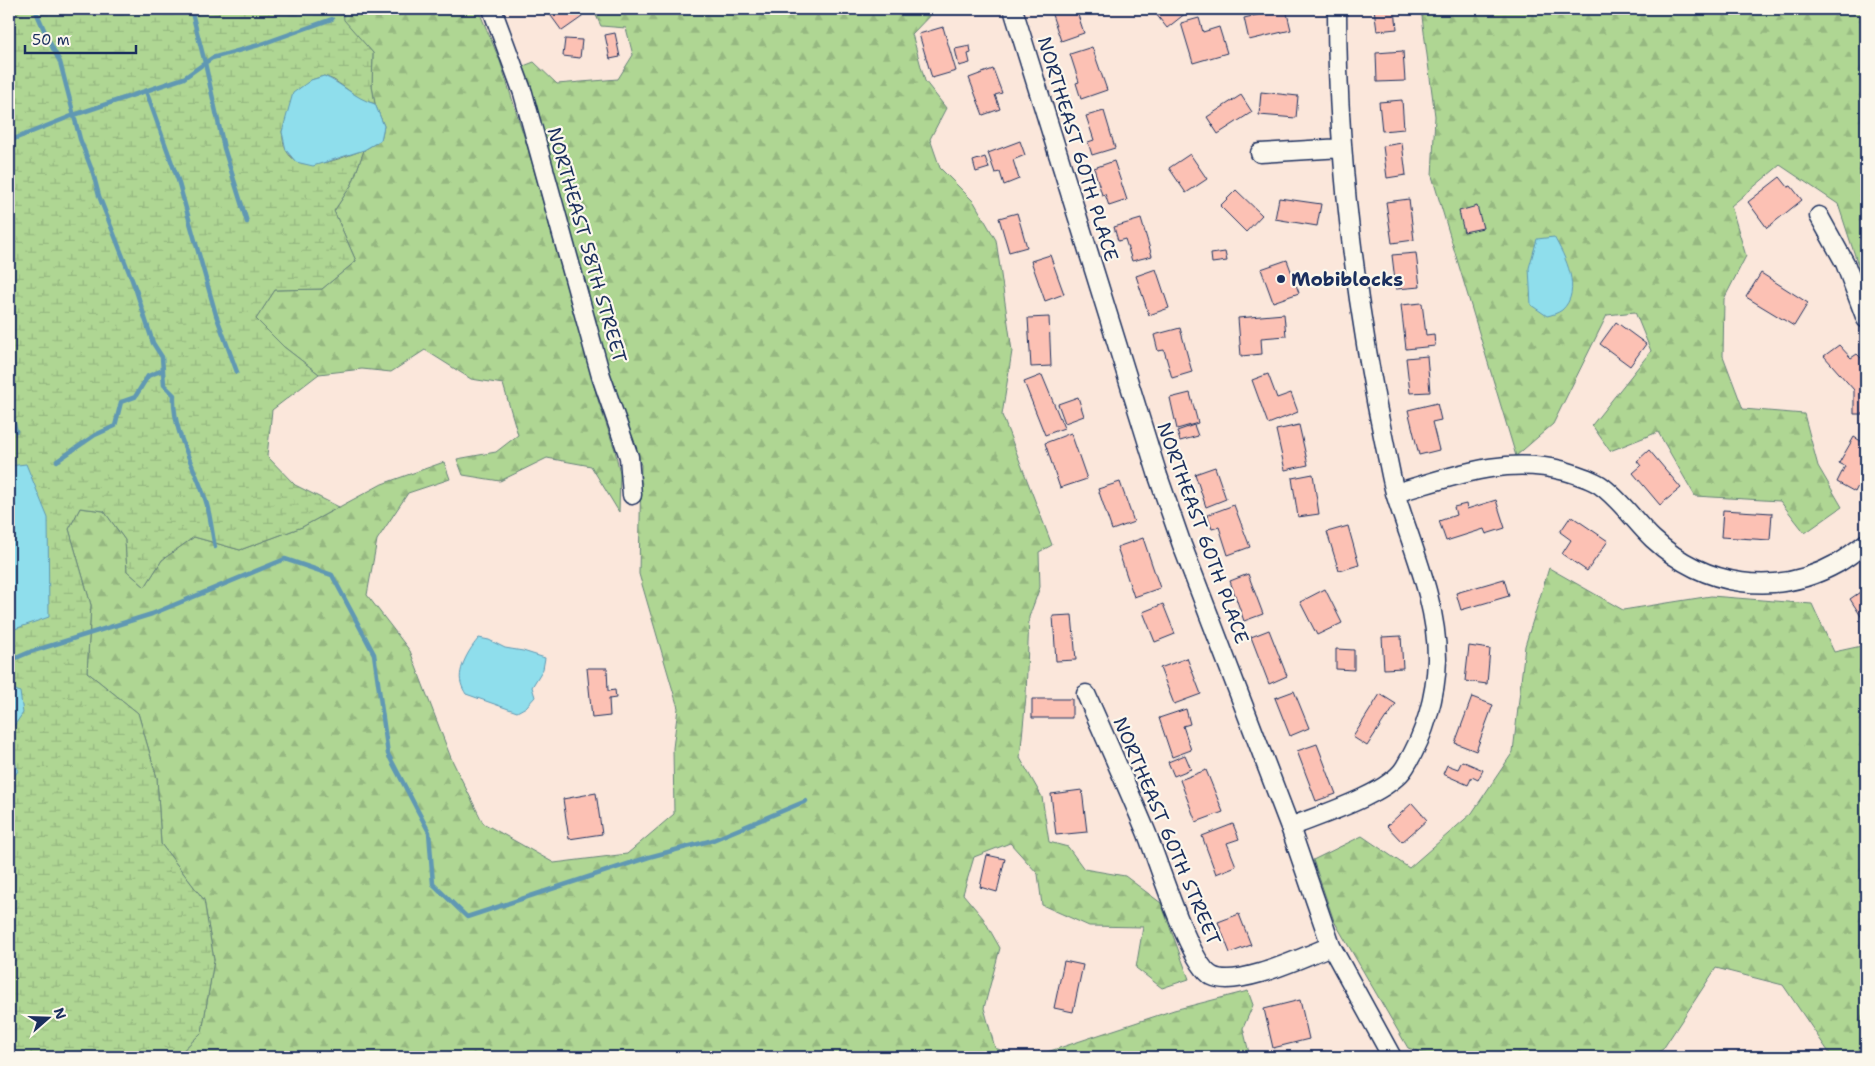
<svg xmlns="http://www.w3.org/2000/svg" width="1875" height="1066" viewBox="0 0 1875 1066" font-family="'Shantell Sans',sans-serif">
	<defs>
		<pattern id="forest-firs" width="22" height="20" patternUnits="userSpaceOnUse" patternTransform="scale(1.25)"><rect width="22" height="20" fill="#afd693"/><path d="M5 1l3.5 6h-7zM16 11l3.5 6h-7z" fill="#96b881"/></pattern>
		<pattern id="wetland-marsh" width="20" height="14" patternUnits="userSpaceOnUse" patternTransform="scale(1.25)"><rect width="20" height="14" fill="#afd693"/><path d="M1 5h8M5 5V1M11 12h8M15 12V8" fill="none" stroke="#96b881"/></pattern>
	</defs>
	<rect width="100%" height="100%" fill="#fbe7db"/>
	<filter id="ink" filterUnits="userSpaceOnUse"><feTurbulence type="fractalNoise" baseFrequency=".02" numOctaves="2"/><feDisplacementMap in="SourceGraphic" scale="10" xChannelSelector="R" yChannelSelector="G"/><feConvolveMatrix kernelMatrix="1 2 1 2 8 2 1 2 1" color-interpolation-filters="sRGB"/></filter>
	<g filter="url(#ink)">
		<path fill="url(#forest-firs)" stroke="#658278" d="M343,9H478L500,61L529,152L598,400L615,450L620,474L619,512L591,466L547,458L500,481L463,475L457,459L496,452L518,435L503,384L471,379L425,350L391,372L362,369L319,374L284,347L256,319L275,290L322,289L356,261L334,211L352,184L364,150L381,140L384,126L375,104L372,86L373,53L343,20Z
			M593,9H936L912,34L925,81L946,108L930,139L940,168L974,202L996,240L1012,351L1002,415L1052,545L1039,552L1040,587L1029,617L1026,696L1020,758L1042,797L1049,842L1068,847L1084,869L1125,876L1161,903L1189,979L1162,988L1136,968L1143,927L1089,926L1042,905L1038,874L1010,843L974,857L963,894L983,918L1000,948L984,1008L995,1048L1020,1057H176L202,1032L214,960L204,900L161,844L157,778L138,713L87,672L91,605L69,529L80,508L104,511L125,540L127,571L145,587L162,560L194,537L240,550L302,527L382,484L444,462L450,479L408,493L377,540L367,595L410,651L451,758L483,823L554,863L627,854L674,814L673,748L678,708L639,574L641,465L619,411L521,67L534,62L557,84L618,79L633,55L626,28L601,26Z
			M1421,9H1866V289L1838,204L1780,165L1731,206L1746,256L1724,299L1723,356L1743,409L1804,414L1818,466L1842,507L1805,533L1780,501L1695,496L1658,432L1610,451L1592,425L1651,351L1635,312L1607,315L1553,424L1516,456L1432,176L1435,116Z
			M1549,568L1623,610L1711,596L1812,604L1834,652L1866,645V1031L1856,1057H1832L1783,985L1716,968L1663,1049L1652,1057H1435L1408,1048L1334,921L1313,860L1362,836L1409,868L1472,813L1513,752L1525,646Z
			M1248,991L1253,1005L1243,1028L1250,1057H1032L1174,1010Z"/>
		<path fill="url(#wetland-marsh)" stroke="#658278" d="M9,9H343L344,20L373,53L372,86L375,104L362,100L334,80L324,76L311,80L282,131C283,137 283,145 286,150C300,178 342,157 364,150L352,184L334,211L356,261L322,289L275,290L256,319L284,347L319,374L272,410L267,456L295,485L339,507L302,527L240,550L194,537L162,560L145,587L127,571L125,540L104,511L80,508L69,529L91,605L87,672L138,713L157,778L161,844L204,900L214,960L202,1032L176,1057H9Z"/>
		<path fill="#8fdeec" stroke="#6198b3" d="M324,76C343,84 354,98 375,104L384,126L381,140L364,150L313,166L296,162L286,150L282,132L293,93L311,80Z
			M1554,237C1565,256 1583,291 1562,310C1558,313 1552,315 1547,316L1531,305L1529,268L1537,239Z
			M26,464L48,518L49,617L9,631V494L15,490L9,466Z
			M479,638L489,640L505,648L523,651L545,658L543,669L532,687L535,697L526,707L517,712L466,694C464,691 462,687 461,683C457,669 470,648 479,638Z
			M9,687L20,692L23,713L9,733Z
			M9,744L18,771L9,783Z"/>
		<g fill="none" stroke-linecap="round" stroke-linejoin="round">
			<path stroke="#6198b3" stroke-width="4.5" d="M35,9L48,39L60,62L80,139L93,173L99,196L136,290L153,343L162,357L164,385L174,395C172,434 197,469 207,505C211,519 212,534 215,547
				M191,9L205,63L224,148L247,222
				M146,91L178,180L216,315L237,372
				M9,141L74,115L184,78L212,58L259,45L332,19
				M9,406L16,431
				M57,461L95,435L115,426L121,402L135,397L148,376L163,370
				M9,661L30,652L152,614L285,559L332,575L374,654L388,754L429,832L433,884L467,917L649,857L713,840L806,801"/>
		</g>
		<path fill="#fcc1b4" stroke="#1b2f5e" d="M546,9H577L582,17L562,31Z
			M1050,9H1076L1084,33L1061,41Z
			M1152,9H1183L1186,13L1167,28Z
			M1282,9H1286L1291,30L1249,40L1244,18Z
			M1374,9H1395L1397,29L1377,31Z
			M1199,18L1203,32L1219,27L1227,53L1193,63L1181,23Z
			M943,27L956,71L932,78L919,34Z
			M615,33L620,57L610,59L605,35Z
			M565,39L582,40L580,58L563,56Z
			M970,46L971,53L968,54L970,63L959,66L955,49Z
			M1092,47L1107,90L1081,99L1076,83L1079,82L1070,54Z
			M1403,51L1405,81L1377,82L1376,53Z
			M993,69L1002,93L995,95L1000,109L983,115L969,78Z
			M1261,92L1298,96L1296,118L1259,115Z
			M1241,95L1252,112L1218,134L1207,117Z
			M1402,100L1404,129L1382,131L1379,102Z
			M1104,111L1115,148L1092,155L1088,142L1094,140L1086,116Z
			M1020,141L1025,155L1013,160L1019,179L1004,185L1000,172L995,173L988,153Z
			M1402,143L1406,175L1387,178L1383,146Z
			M1190,154L1207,179L1186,193L1169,168Z
			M985,157L989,168L976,172L973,161Z
			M1114,161L1127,200L1109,206L1105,194L1102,195L1094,168Z
			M1780,177L1788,187L1791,186L1802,200L1767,228L1748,202Z
			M1236,190L1262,215L1246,232L1220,206Z
			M1279,198L1321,204L1317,226L1275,219Z
			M1409,199L1414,240L1392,243L1386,202Z
			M1477,206L1483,228L1464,232L1459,211Z
			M1017,213L1027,247L1009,252L999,218Z
			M1141,219L1152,256L1132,261L1125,239L1118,241L1114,227Z
			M1225,252L1227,261L1212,263L1211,254Z
			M1416,253L1420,287L1396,289L1392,255Z
			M1050,255L1064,294L1045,301L1031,261Z
			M1287,260L1299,293L1273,302L1261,269Z
			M1156,269L1169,308L1149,315L1136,276Z
			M1761,273L1808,303L1794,326L1746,297Z
			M1422,303L1426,335L1434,334L1435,346L1406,349L1401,305Z
			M1284,314L1286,336L1261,338L1262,354L1241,356L1238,318Z
			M1049,317L1051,366L1031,367L1028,318Z
			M1616,322L1646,344L1630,366L1600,344Z
			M1180,328L1192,372L1172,378L1164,350L1158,351L1154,335Z
			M1839,345L1851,358L1857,354L1866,363V414H1854V390L1824,356Z
			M1427,356L1430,392L1410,393L1406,358Z
			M1268,374L1277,398L1291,393L1298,412L1268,424L1252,380Z
			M1042,375L1064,428L1045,435L1024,382Z
			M1190,393L1198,423L1177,429L1170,398Z
			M1078,397L1084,416L1065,423L1058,404Z
			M1437,403L1441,420L1432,422L1439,450L1419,455L1408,410Z
			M1194,425L1198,436L1180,441L1177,431Z
			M1299,425L1308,465L1285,470L1276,430Z
			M1071,433L1087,479L1060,488L1045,443Z
			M1854,437L1866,444V470L1855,492L1837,482L1845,466L1839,463Z
			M1649,450L1681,488L1660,505L1633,473L1641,466L1637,461Z
			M1215,467L1226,499L1206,507L1195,474Z
			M1313,474L1319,514L1298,517L1292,478Z
			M1120,482L1134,522L1112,530L1098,489Z
			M1496,500L1505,528L1486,534L1484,529L1446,541L1439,521L1456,515L1454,507L1466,504L1467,509Z
			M1234,505L1250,547L1228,555L1219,527L1212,529L1207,515Z
			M1723,510L1772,513L1770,540L1721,537Z
			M1571,516L1608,541L1587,571L1562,554L1571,540L1560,532Z
			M1348,526L1359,565L1339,571L1327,532Z
			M1143,538L1160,588L1134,597L1117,547Z
			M1248,574L1263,614L1244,621L1230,581Z
			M1504,579L1509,596L1461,610L1456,593Z
			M1866,588V624L1850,599Z
			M1325,589L1342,623L1317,635L1300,602Z
			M1163,604L1175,634L1155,642L1143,612Z
			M1072,615L1076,660L1056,661L1053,616Z
			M1269,630L1287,676L1269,684L1251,637Z
			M1401,636L1403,668L1384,669L1382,637Z
			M1469,646L1490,649L1487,684L1465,681Z
			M1336,649L1354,650V670L1336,669Z
			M1187,658L1201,694L1174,704L1160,668Z
			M587,668H607L608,691L615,690L616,698L609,699L610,716L592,718Z
			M1294,691L1309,728L1290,736L1275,698Z
			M1380,694L1396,704L1387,718L1386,717L1367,746L1353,737Z
			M1472,697L1493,705L1476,751L1455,743Z
			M1032,699H1072V718H1032Z
			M1186,709L1190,724L1183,726L1191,750L1172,757L1159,718Z
			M1317,744L1336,794L1316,801L1297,751Z
			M1185,755L1191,769L1174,776L1168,762Z
			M1462,761L1483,770L1478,780L1472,777L1468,785L1443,774L1447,765L1458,769Z
			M1206,770L1223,812L1196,822L1180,780Z
			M1082,790L1087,832L1056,835L1051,794Z
			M596,793L602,834L569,839L563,799Z
			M1412,803L1427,820L1402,842L1387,826Z
			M1233,824L1239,839L1227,843L1236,866L1216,874L1202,836Z
			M987,855L1005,859L997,892L980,887Z
			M1239,914L1251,945L1230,953L1218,922Z
			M1064,961L1083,965L1073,1012L1054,1008Z
			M1300,1000L1309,1039L1273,1048L1264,1009Z"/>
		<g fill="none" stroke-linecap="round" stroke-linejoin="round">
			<defs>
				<path id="minor" d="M492,9L523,93L601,376L629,457L632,495
					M1013,9L1158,476L1182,545L1290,827L1331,946L1392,1057
					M1260,153L1342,148
					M1819,216L1845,263L1866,319
					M1395,493C1452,477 1504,455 1565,471C1575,474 1591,479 1600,485C1619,498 1636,523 1653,539C1705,587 1776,598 1838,563C1848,557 1857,550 1866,543
					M1086,694C1106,739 1126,784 1145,829C1157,857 1189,964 1212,976C1237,989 1305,956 1331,946
					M1290,827C1320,815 1389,794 1405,767C1425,735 1436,696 1437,659C1437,602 1413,550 1396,496C1392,483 1390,469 1387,456C1356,309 1337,159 1337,9"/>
			</defs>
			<use href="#minor" stroke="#1b2f5e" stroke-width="21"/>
			<use href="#minor" stroke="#fbf7ec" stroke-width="18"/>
		</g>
	</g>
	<circle fill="#1b2f5e" stroke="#fbf7ec" stroke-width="2" cx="1281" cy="279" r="5"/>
	<g text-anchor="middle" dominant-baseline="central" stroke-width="4.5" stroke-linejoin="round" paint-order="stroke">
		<g font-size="19" fill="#1b2f5e" stroke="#fbf7ec">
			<text transform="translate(1078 149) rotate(73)">NORTHEAST 60TH PLACE</text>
			<text transform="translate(587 245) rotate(74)">NORTHEAST 58TH STREET</text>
			<text transform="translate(1203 533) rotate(70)">NORTHEAST 60TH PLACE</text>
			<text transform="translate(1167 831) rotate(67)">NORTHEAST 60TH STREET</text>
		</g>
		<g font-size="19" font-weight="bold" fill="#1b2f5e" stroke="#fbf7ec" text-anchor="start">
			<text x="1291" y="279">Mobiblocks</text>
		</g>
	</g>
	<rect width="1875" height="1066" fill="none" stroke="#fbf7ec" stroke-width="30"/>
	<rect x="15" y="15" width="1845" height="1036" fill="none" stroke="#1b2f5e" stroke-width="2" filter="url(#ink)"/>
	<g transform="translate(48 1018) rotate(70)" stroke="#fbf7ec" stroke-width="4" paint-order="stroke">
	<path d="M0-4L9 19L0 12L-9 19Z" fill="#1b2f5e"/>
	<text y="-8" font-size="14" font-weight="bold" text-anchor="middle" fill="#1b2f5e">N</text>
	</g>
	<path d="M25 45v8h111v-8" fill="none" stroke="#1b2f5e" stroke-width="2.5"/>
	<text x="32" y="45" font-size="15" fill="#1b2f5e" stroke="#fbf7ec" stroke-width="4" paint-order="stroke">50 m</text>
</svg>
